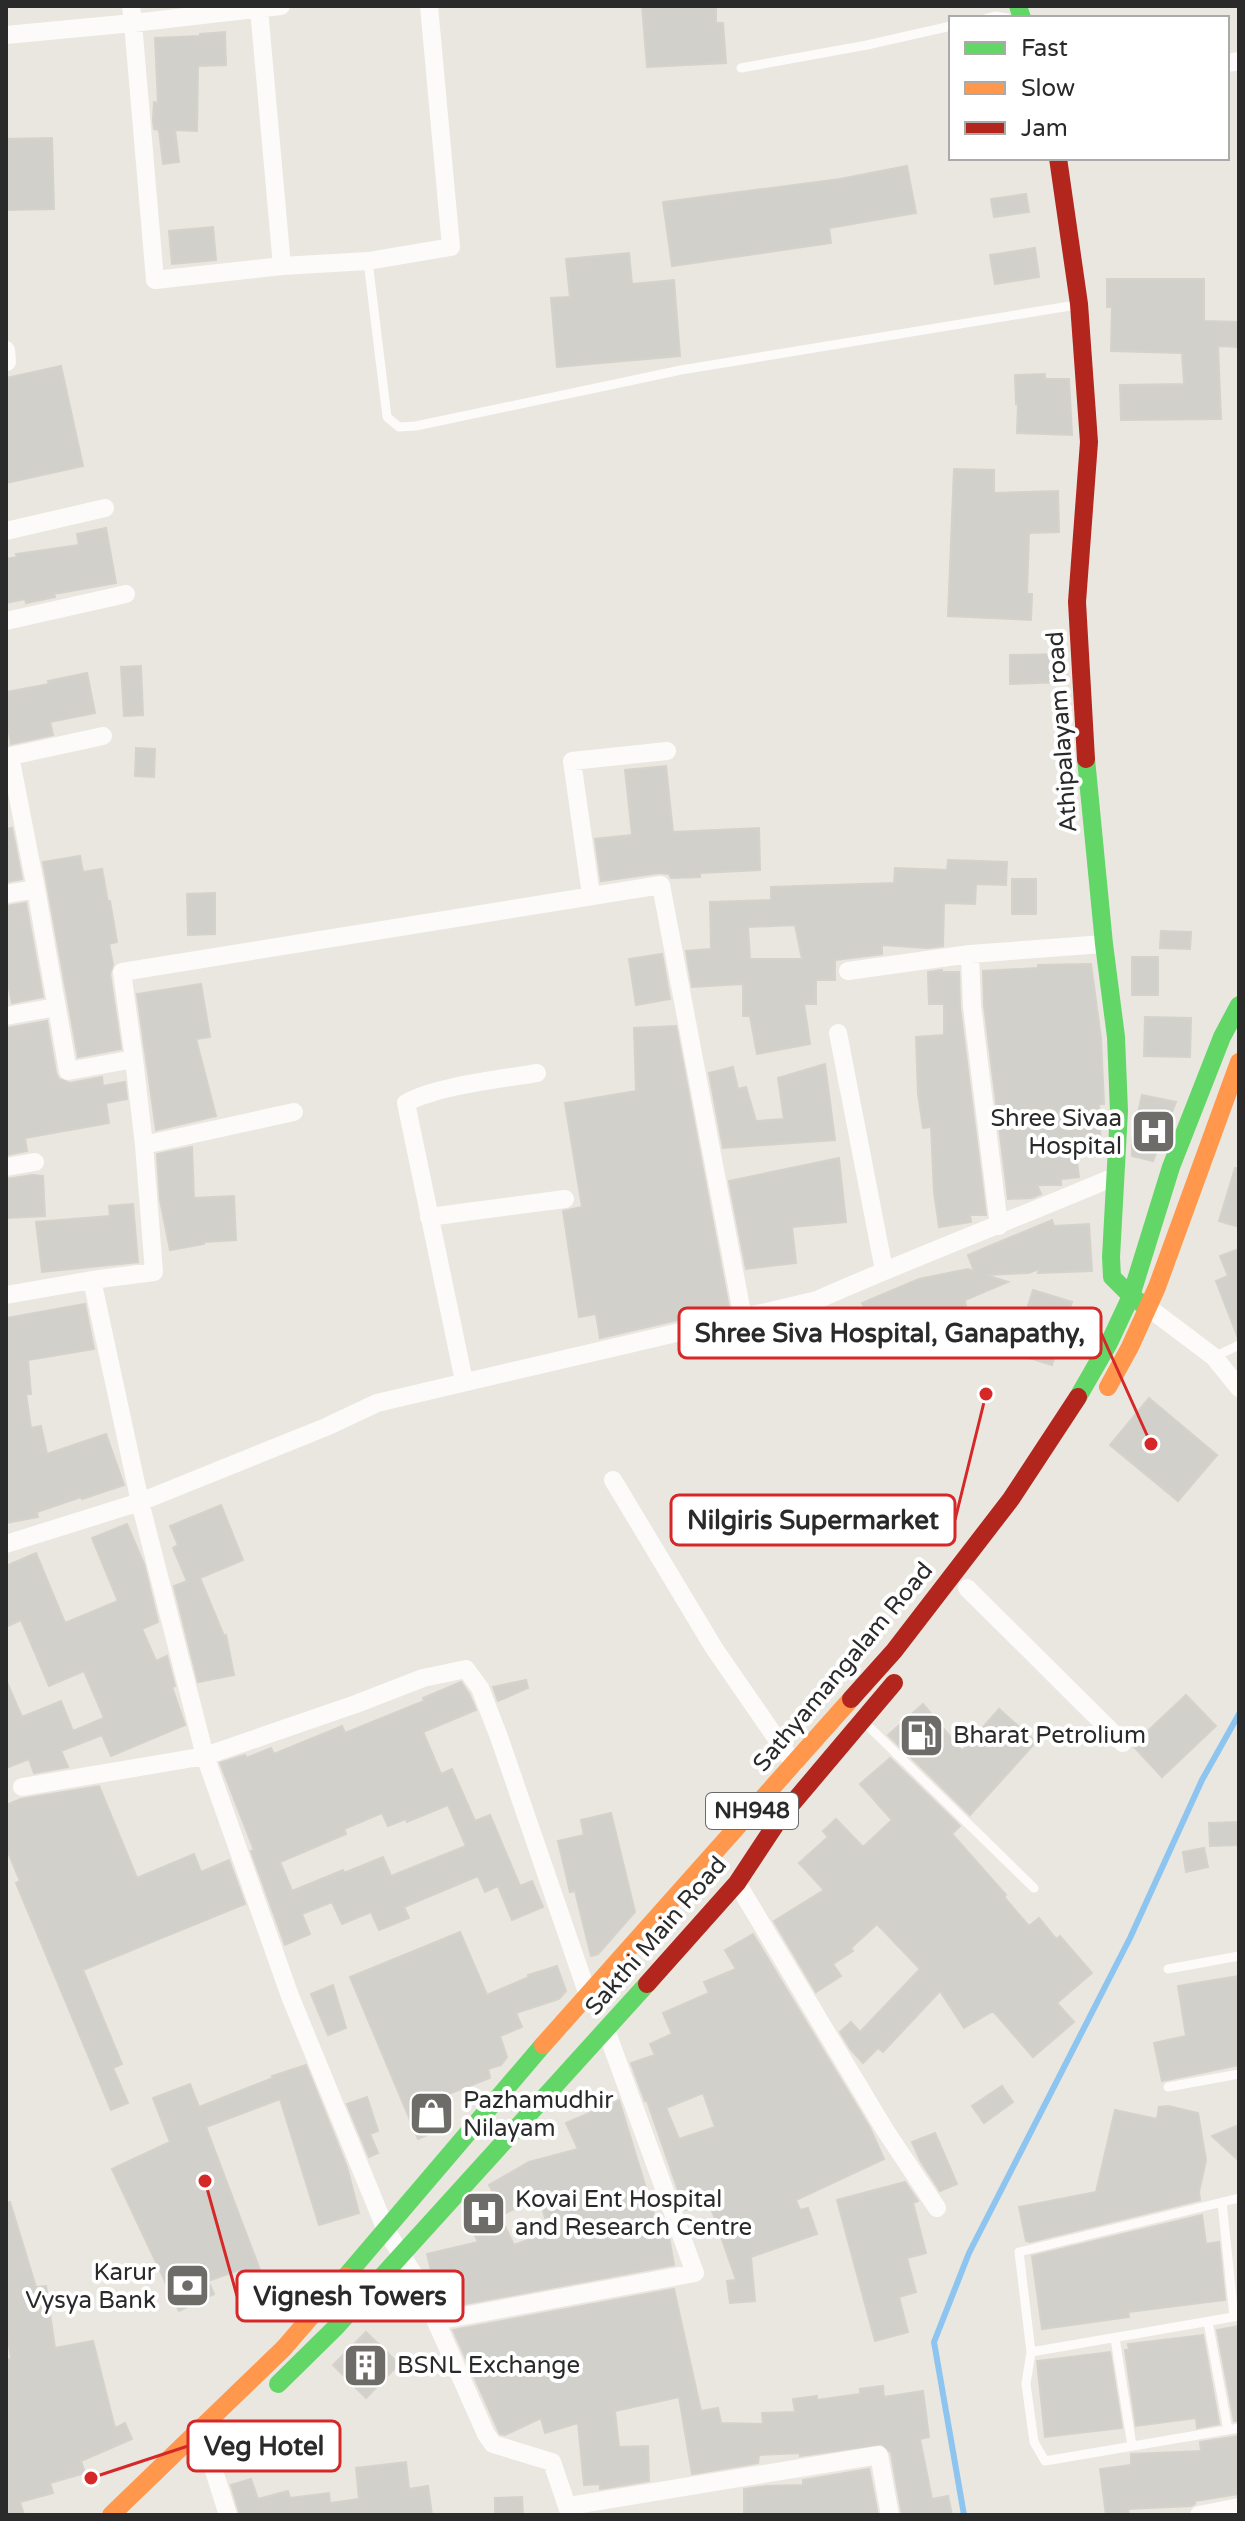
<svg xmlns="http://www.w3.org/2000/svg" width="1245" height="2521" viewBox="0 0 1245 2521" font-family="'Varela Round',sans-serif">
	<rect width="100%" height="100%" fill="#e9e7df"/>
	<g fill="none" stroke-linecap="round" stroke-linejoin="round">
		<path stroke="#8dc5f0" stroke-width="6" d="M964,2515L934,2342L969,2253L1130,1938L1202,1780L1239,1714"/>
	</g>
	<path fill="#d2d0cb" stroke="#d4d2cb" stroke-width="2" fill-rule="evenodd" d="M642,6H716V23H723L726,63L647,67Z
		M225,32L226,65L198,66L197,131L175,130L179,162L163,164L159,130L154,129L153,120L154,102L158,103L155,38L200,36V34Z
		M52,138L54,209L6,210V139Z
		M907,166L916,213L829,228L831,243L672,266L663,202L840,179Z
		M1026,194L1029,212L994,217L991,199Z
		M213,227L216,260L172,264L169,231Z
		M1035,248L1039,277L995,284L990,255Z
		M629,253L632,284L674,280L680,356L557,367L551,298L570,297L566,259Z
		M1107,279H1204V321L1239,322V347L1218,346L1221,419L1121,420L1120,385L1184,384L1182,353L1111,351L1112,307H1107Z
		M61,366L83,466L6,483V378Z
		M1045,374V379H1069L1072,435L1017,433L1018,404H1016L1015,375Z
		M954,469L994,470V493L1058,491L1059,532L1029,533L1027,594H1032L1031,620L948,616Z
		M106,528L116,583L54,594L55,597L26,603L25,599L6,603V559L17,557L16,554L79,545L77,534Z
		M1065,654L1067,682L1010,684V655Z
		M141,666L143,715L124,716L121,667Z
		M87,673L95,713L50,722L53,735L11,744L6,715V692L49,684L48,681Z
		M136,748L155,749L154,777L135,776Z
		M666,766L673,832L759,828L760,870L700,873V877L671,878L669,874L659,873L601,881L595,839L632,835L625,770Z
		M12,828L22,879L6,882V829Z
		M80,856L83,872L102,869L108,902L110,901L117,942L109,944L113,965L110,974L121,1049L78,1057L43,862Z
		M948,860L1007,862L1006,885L976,884L975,904L944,903L943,946L927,948L882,945V954L835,960V980H816V1004H804L810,1044L757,1054L750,1016H743V984L692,987L686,951L711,949L710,902L771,900V887L894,883L895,868L947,870ZM795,925L802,959H750L748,927Z
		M1012,879H1036V914H1012Z
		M215,893V934L188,935L187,894Z
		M26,903L43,997L12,1003L6,976V906Z
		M1161,931L1191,932L1190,949L1160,948Z
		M662,954L670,999L636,1005L629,959Z
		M1132,957H1158V995H1132Z
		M1091,964L1101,1038L1104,1104H1099L1101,1154H1076L1079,1177L1061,1179V1185H1037L1041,1194L1032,1198L1008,1199L984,1005L983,971L1038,968V965Z
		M942,970V972H959L960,1007L986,1215H970L971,1222L939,1227L934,1192L931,1127L923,1128L918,1094L916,1037L944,1035V1004H929L928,972Z
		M201,984L210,1037L196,1039L216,1116L156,1130L137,994Z
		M1145,1017L1191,1018L1190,1057L1144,1056Z
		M47,1021L56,1073L59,1079L70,1083L102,1077L103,1086L125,1082L127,1099L106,1103L109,1123L25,1138L27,1151L6,1155V1028Z
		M676,1026L729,1308L600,1338L596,1314L579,1317L563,1211L582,1207L565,1103L636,1091L634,1028Z
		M825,1064L835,1140L723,1148L709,1073L733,1067L738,1089L746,1087L756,1121L784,1119L778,1078Z
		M1142,1095L1176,1102L1153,1161L1132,1156V1140Z
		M192,1147L194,1198L234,1196L236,1240L204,1242V1244L170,1250L160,1200L157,1154Z
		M839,1158L846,1222L792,1227L796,1263L746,1269L729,1181Z
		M1235,1168L1239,1169V1227L1219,1221Z
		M32,1175L43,1176L45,1216L6,1218V1179Z
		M133,1204L138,1262L42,1272L36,1222L110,1216L109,1206Z
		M1052,1220L1054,1226L1089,1224L1092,1271L1038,1273L1040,1269L1028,1273L986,1275L1008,1282L965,1300L966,1307L936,1312L939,1319L880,1344L862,1303L919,1279L968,1269L974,1271L968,1255Z
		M1239,1249V1338H1238L1216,1281L1228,1276L1220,1256Z
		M1033,1290L1072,1302L1052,1365L1013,1353Z
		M85,1304L94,1349L28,1360L31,1394H26L31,1428L41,1426L47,1454L106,1434L124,1485L82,1499L81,1497L37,1512L38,1517L6,1523V1318Z
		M1149,1398L1217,1455L1178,1501L1110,1445Z
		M221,1505L243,1560L200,1578L224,1636L226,1635L234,1675L198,1682L174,1586L187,1581L173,1548L178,1545L170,1526Z
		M127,1524L144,1564L158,1622L142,1629L156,1661L167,1656L175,1686L172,1687L185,1725L111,1756L102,1735L61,1751L68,1767L34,1773L29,1759L6,1768V1680L22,1717L61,1701L73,1731L104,1718L84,1671L49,1686L21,1620L6,1627V1566L36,1553L65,1623L118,1601L92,1538Z
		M526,1680L528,1688L498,1701L493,1687Z
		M461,1682L469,1694L476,1710L423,1732L441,1774L452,1769L475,1821L490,1815L520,1886L532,1881L543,1907L512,1920L498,1886L485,1892L478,1876L404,1907L409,1918L379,1930L371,1912L342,1924L332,1902L302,1914L310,1934L285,1945L251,1851L254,1850L220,1763L245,1755L246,1758L271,1748L274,1754L342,1726L345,1733L424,1701L423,1698ZM448,1805L466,1846L391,1876L383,1857L344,1873L343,1870L292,1891L280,1862L346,1834L344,1829L382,1813L388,1826L406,1819L407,1822Z
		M1186,1695L1216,1726L1162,1777L1134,1747L1135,1743Z
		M923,1704L962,1751L999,1709L1036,1742L970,1815L888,1735Z
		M890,1758L960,1826L952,1834L1006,1895L1004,1897L1029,1926L1039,1918L1056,1939L1060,1936L1092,1973L1057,2003L1074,2022L1033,2057L993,2011L964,2028L940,1991L883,2052L878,2048L863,2063L851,2050L840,2032L851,2022L860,2032L920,1969L877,1924L851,1948L853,1951L833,1964L841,1976L816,1992L774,1921L824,1890L799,1863L828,1837L823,1831L836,1819L863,1847L892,1820L860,1784Z
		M99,1786L137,1878L194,1854L201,1872L229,1860L245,1904L83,1970L122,2064L113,2068L128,2103L111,2110L16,1883L20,1881L6,1847V1805L21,1799Z
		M611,1813L635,1912L598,1954L591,1956L575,1891L570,1892L558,1841L584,1835L581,1820Z
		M1239,1822V1845L1210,1846L1209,1823Z
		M1204,1848L1208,1867L1186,1872L1183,1852Z
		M460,1932L487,1995L529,1977L528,1975L557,1966L566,1991L559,1999L516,2013L522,2027L500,2036L507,2057L501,2065L488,2069L490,2078L438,2098L450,2125L418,2139L350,1977Z
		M753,1934L870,2128L884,2159L796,2200L800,2210L808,2208L817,2234L751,2257L755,2301L730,2303L727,2281L736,2280L709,2202L685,2210L647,2101H645L631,2063L655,2055L650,2044L672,2034L663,2013L709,1993L704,1982L736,1969L725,1950ZM703,2093L715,2127L679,2139L666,2108Z
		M1239,1976V2065L1162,2081L1154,2043L1186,2036L1178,1986Z
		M333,1985L346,2028L328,2035L311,1994Z
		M306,2065L347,2167L359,2213L319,2225L280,2099L206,2127L266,2286L279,2281L287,2306L254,2316L239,2270L208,2281L214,2294L179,2311L112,2169L170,2142L153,2098L190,2084L199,2107L273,2078L272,2076Z
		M1002,2086L1013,2102L984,2123L972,2106Z
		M367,2097L378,2131L370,2134L378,2153L369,2157L347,2104Z
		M619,2100L661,2237L668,2235L669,2237L674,2265L443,2308L436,2291L427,2254L478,2242L470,2225L498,2211L514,2245L549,2232L539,2196L504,2214L489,2185L529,2162L578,2149L566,2123Z
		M1168,2106L1198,2113L1206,2160L1199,2192L1200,2200L1030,2242L1026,2241L1019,2207L1096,2192L1115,2110L1157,2119L1159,2107Z
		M1239,2125V2161L1212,2136Z
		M935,2133L957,2184L940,2191L920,2160L912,2142Z
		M905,2182L918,2201L913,2203L926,2253L907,2258L916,2292L899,2297L908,2332L875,2341L837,2200Z
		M10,2202L36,2287L46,2286L55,2348L93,2341L115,2428L125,2423L132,2439L81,2461L85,2473L50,2483L53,2493L20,2502L24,2515H6V2360L11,2359L6,2324V2203Z
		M1202,2215L1206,2244L1219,2242L1225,2300L1128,2312L1129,2317L1042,2329L1032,2256Z
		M674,2289L701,2411L718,2408L721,2423L763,2424L762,2413L795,2412L793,2399L817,2396V2400L860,2394V2389L883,2386L884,2397L923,2391L929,2437L920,2439L932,2499L948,2496L952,2515H902L891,2453L882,2444L800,2456V2453L759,2455L758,2463L692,2474L679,2397L615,2411L619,2447L648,2446L649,2481L600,2489V2484L584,2485L578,2423L545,2433L541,2418L505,2435L500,2434L453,2330Z
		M1239,2326V2421H1234L1217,2330Z
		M366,2332L399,2364L366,2398L333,2365Z
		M1203,2335L1219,2424L1197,2428L1196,2418L1136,2426L1125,2350H1129L1128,2344Z
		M1110,2352L1122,2428L1045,2437L1037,2361Z
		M1239,2436V2494L1195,2501V2504L1191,2506L1128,2509L1129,2515H1106L1100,2469L1131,2465V2454L1201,2451L1200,2442Z
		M406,2462L409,2489L428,2486L432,2515H240L231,2485L251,2479L258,2499L288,2491L290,2498L329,2493L330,2503L359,2499L356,2468Z
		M869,2469L878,2515H744V2489L766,2486L803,2485V2480Z
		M522,2497L523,2515H495V2498Z"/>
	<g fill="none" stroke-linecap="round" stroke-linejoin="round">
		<path stroke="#fcfbfa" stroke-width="9" d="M987,18L995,16L1007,18
			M741,68L867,45L951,26
			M368,261L387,417L399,427L416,426L681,370L1076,305
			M1214,1357L1239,1345
			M865,1723L1034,1888
			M1168,1969L1239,1956
			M1168,2087L1239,2074
			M1239,2198L1019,2252L1031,2352L1239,2316
			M1222,2202L1234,2317
			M1208,2322L1228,2430
			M1115,2338L1132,2446
			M1031,2352L1026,2384L1034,2442L1045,2461L1239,2428"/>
		<path stroke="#fcfbfa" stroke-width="18" d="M259,6V9L282,266L155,280L133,23L281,6
			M6,35L133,23L131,6
			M1227,63L1239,61
			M282,266L368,261L451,247L429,6
			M6,350L7,362
			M6,531L105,508
			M6,621L126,594
			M10,756L36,889
			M6,757L103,736
			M6,894L36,889L68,1071L134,1059L144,1145L154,1272L92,1280L140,1502L6,1544
			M591,895L572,761L667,751
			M848,971L970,954
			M6,1016L56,1007
			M838,1033L884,1270
			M134,1059L122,972L661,885L743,1318
			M144,1145L294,1112
			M6,1167L35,1162
			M429,1217L565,1199
			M999,1226L972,1006L970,954L1104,944
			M6,1295L92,1280
			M1149,1308L1214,1357L1239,1388
			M464,1381L406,1103C436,1086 501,1079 537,1073
			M613,1480L714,1648L794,1764
			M967,1588L1123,1743
			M22,1787L205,1756L356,1704L423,1678L466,1669L480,1688L499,1737L588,1995
			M737,1883L885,2130L937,2208
			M436,2321L695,2273L606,2030
			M208,2452L228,2515
			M569,2506L879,2455L890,2515
			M570,2515L552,2462L493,2444L486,2434L419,2283L386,2230L290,1996L205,1756L140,1502L326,1427L377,1403L817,1300C914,1257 1015,1219 1114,1177
			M1199,2515L1239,2507"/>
		<path stroke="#63d668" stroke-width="18" d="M1018,6L1022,18
			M1086,759L1104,944L1116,1037L1119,1111L1111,1257L1112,1277L1131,1296L1144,1305
			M1078,1397L1109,1343L1131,1296L1171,1167L1222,1037L1239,1005
			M346,2276L543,2045
			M278,2384L336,2327L647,1984"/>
		<path stroke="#ff974d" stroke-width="18" d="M1108,1387L1130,1347L1157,1287L1239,1062
			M543,2045L851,1699
			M111,2515L284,2348L346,2276"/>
		<path stroke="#b3261e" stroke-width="18" d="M1058,158L1079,304L1089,442L1077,602L1086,759
			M851,1699L894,1651L1011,1499L1078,1397
			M647,1984L737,1883L780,1818L894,1683"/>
	</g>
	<defs>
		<symbol id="hospital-square" viewBox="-11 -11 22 22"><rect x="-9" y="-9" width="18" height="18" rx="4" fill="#6d6c69" stroke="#fff"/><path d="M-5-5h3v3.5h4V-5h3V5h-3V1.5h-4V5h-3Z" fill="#fff"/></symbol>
		<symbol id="fuel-square" viewBox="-11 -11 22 22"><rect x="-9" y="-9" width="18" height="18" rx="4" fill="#6d6c69" stroke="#fff"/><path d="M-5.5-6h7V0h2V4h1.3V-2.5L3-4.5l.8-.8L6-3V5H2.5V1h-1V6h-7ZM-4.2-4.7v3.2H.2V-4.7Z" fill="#fff"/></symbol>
		<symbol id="shop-square" viewBox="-11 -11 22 22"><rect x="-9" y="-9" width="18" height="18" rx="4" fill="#6d6c69" stroke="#fff"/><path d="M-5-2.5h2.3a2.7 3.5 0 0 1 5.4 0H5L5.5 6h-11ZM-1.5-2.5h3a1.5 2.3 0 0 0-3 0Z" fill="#fff"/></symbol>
		<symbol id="bank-square" viewBox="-11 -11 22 22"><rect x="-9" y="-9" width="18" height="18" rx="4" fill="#6d6c69" stroke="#fff"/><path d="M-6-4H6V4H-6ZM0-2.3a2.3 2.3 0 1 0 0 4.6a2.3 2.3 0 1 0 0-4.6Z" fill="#fff"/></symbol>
		<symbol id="building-square" viewBox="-11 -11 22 22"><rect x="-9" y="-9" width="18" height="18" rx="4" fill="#6d6c69" stroke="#fff"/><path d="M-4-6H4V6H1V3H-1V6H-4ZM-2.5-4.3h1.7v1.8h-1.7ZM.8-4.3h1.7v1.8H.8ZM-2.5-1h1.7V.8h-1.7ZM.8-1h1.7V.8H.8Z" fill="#fff"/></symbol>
	</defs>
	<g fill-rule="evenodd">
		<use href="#hospital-square" x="1128" y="1106" width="51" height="51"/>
		<use href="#fuel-square" x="896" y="1710" width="51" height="51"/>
		<use href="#shop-square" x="406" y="2088" width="51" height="51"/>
		<use href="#hospital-square" x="458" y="2188" width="51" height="51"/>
		<use href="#bank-square" x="162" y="2260" width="51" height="51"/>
		<use href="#building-square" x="340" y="2340" width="51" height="51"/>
	</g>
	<g text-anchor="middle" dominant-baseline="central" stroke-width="8" stroke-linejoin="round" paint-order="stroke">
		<rect fill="#fff" stroke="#6a6a6a" stroke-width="2" x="706" y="1793" width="92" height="36" rx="6"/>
		<g font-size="22" font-weight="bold" fill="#2a2a2a">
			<text x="752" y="1811">NH948</text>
		</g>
		<g font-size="24" fill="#2a2a2a" stroke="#fff">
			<text transform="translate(1062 732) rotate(-94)">Athipalayam road</text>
			<text transform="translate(843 1667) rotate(-50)">Sathyamangalam Road</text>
			<text transform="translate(656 1936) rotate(-49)">Sakthi Main Road</text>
		</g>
		<g font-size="24" fill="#2a2a2a" stroke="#fff" text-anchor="start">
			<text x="1122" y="1118" text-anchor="end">Shree Sivaa<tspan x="1122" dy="28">Hospital</tspan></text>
			<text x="953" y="1735">Bharat Petrolium</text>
			<text x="463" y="2100">Pazhamudhir<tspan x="463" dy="28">Nilayam</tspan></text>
			<text x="515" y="2199">Kovai Ent Hospital<tspan x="515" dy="28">and Research Centre</tspan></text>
			<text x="156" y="2272" text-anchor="end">Karur<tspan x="156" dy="28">Vysya Bank</tspan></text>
			<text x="397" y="2365">BSNL Exchange</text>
		</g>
	</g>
	<path fill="none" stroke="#d62828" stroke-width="3" d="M1151 1444L1101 1333M986 1394L955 1520M205 2181L237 2296M91 2478L188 2446"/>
	<g fill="#d62828" stroke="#fff" stroke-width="3">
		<circle cx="1151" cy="1444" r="8"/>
		<circle cx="986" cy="1394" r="8"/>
		<circle cx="205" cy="2181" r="8"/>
		<circle cx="91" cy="2478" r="8"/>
	</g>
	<g fill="#fff" stroke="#d62828" stroke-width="3">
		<rect x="679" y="1308" width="422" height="50" rx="8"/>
		<rect x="671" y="1495" width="284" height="50" rx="8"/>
		<rect x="237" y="2271" width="226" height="50" rx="8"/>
		<rect x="188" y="2421" width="152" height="50" rx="8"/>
	</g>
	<g font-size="26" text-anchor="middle" font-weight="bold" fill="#2a2a2a">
		<text x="890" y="1342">Shree Siva Hospital, Ganapathy,</text>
		<text x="813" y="1529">Nilgiris Supermarket</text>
		<text x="350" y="2305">Vignesh Towers</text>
		<text x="264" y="2455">Veg Hotel</text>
	</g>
	<rect width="1245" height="2521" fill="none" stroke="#2a2a2a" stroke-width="16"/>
	<rect x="949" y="16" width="280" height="144" fill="#ffffff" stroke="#aaaaaa" stroke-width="2"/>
	<rect x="965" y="42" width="40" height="12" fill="#63d668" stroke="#aaaaaa" stroke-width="2"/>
	<text x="1021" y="56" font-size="24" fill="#2a2a2a">Fast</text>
	<rect x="965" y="82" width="40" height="12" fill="#ff974d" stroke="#aaaaaa" stroke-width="2"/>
	<text x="1021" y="96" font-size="24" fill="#2a2a2a">Slow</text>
	<rect x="965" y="122" width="40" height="12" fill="#b3261e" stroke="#aaaaaa" stroke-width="2"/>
	<text x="1021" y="136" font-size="24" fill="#2a2a2a">Jam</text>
</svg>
